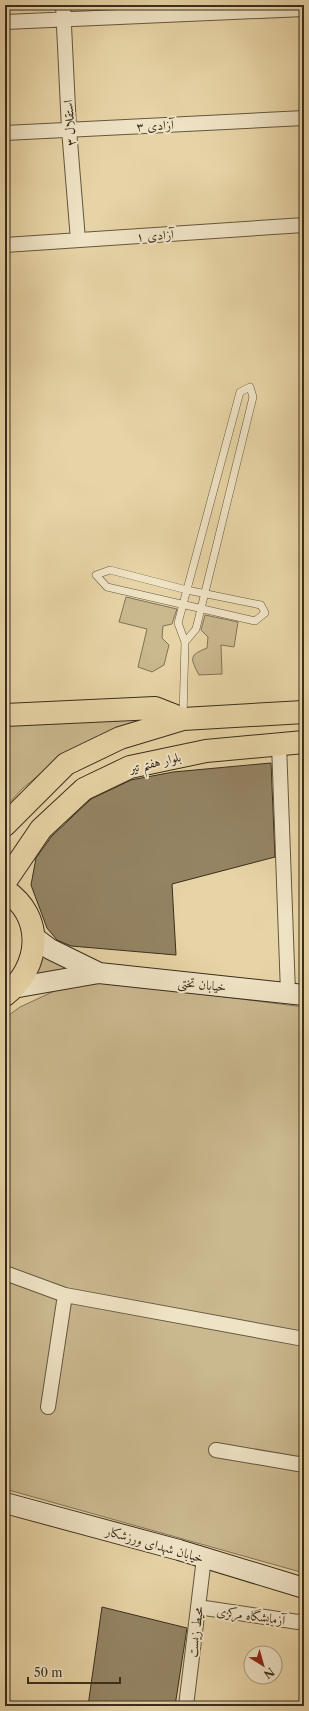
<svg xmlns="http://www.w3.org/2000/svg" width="309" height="1711" viewBox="0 0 309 1711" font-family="'Libre Caslon Text',Amiri,serif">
	<rect width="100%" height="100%" fill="#e7d4a6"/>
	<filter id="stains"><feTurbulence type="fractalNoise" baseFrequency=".005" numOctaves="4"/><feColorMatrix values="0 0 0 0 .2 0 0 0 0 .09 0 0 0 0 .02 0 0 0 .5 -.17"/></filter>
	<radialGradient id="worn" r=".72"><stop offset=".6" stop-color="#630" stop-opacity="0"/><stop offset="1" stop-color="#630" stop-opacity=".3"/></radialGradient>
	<path fill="#cab88f" stroke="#827256" d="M126,597L177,609L172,624L163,626L162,638L169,645L164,665L152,672L138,667L147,629L119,622Z
		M205,615L238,622L234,647L221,645L222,674L199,675C190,658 189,655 207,648L208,637L201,630Z
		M151,717L56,761L23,788L5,807V726Z
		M36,941L93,973L28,974Z
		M99,981L304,1007V1573L5,1489V1018L20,1007L61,988Z"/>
	<path fill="#948464" stroke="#3a2d1c" d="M271,763L275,857L172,884L176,955L71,946L57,940L47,928L31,885L36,858L51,837L91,799L131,780L173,772Z
		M102,1607L187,1628L175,1706H88Z"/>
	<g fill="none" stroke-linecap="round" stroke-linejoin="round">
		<defs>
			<path id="lane" d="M110,570L187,590L261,605L265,613L255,621L107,587L96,575Z
				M183,717L185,642L178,623L240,392L250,387L253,397L196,629L185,642"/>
			<path id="street" d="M63,5L69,129L78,240
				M5,22L304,9
				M5,133L304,118
				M5,245L304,225
				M279,744L288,993
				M5,1273L65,1295L304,1339
				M48,1407L65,1295
				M216,1450L304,1465
				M198,1607L298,1622L304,1620
				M186,1706L204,1558"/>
			<path id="secondary" d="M34,937L50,949L99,973
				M13,988L99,973L304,995
				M5,1503L179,1550L304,1588"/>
			<path id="primary" d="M5,715L155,708L183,719
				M5,825L66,764L120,738L183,719L304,712
				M5,882L41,829L84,789L130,767L206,751L304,742
				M5,890C45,917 41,967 5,995"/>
		</defs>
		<use href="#lane" stroke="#65573e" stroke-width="8"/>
		<use href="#street" stroke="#65573e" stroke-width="16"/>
		<use href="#secondary" stroke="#3a2d1c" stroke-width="22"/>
		<use href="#primary" stroke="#3a2d1c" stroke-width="24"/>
		<use href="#lane" stroke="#efe3c5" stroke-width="7"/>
		<use href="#street" stroke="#efe3c5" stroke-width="14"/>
		<use href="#secondary" stroke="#efe3c5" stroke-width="20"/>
		<use href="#primary" stroke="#e7d4a6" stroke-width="22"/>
	</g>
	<g text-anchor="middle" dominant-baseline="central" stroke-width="4" stroke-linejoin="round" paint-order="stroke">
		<g font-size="13" fill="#3a2d1c" stroke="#efe3c5">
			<text transform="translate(69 123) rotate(-94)">استقلال ۳</text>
			<text transform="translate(155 125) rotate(-3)">آزادی ۳</text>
			<text transform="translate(155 235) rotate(-4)">آزادی ۱</text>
			<text transform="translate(155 762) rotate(-13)">بلوار هفتم تیر</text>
			<text transform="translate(202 984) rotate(6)">خیابان تختی</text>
			<text transform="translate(155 1544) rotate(16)">خیابان شهدای ورزشکار</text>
			<text transform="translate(251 1615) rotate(8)">آزمایشگاه مرکزی</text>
			<text transform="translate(195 1632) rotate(-83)">محیط زیست</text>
		</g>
	</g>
	<rect width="309" height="1711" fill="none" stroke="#e7d4a6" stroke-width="20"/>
	<rect x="6" y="6" width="297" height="1699" fill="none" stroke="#3a2d1c" stroke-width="2"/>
	<rect x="10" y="10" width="289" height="1691" fill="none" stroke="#3a2d1c"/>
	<g transform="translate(263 1665) rotate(143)"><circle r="19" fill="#efe3c5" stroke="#a79a81"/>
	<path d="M0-3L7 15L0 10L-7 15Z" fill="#8f2418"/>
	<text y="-6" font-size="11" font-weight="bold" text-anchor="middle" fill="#3a2d1c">N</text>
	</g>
	<path d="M28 1677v6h92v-6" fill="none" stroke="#3a2d1c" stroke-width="2"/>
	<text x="34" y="1677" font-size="12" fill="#3a2d1c" stroke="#efe3c5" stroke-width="3" paint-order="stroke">50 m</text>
	<rect width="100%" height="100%" filter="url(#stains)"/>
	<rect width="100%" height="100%" fill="url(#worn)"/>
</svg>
